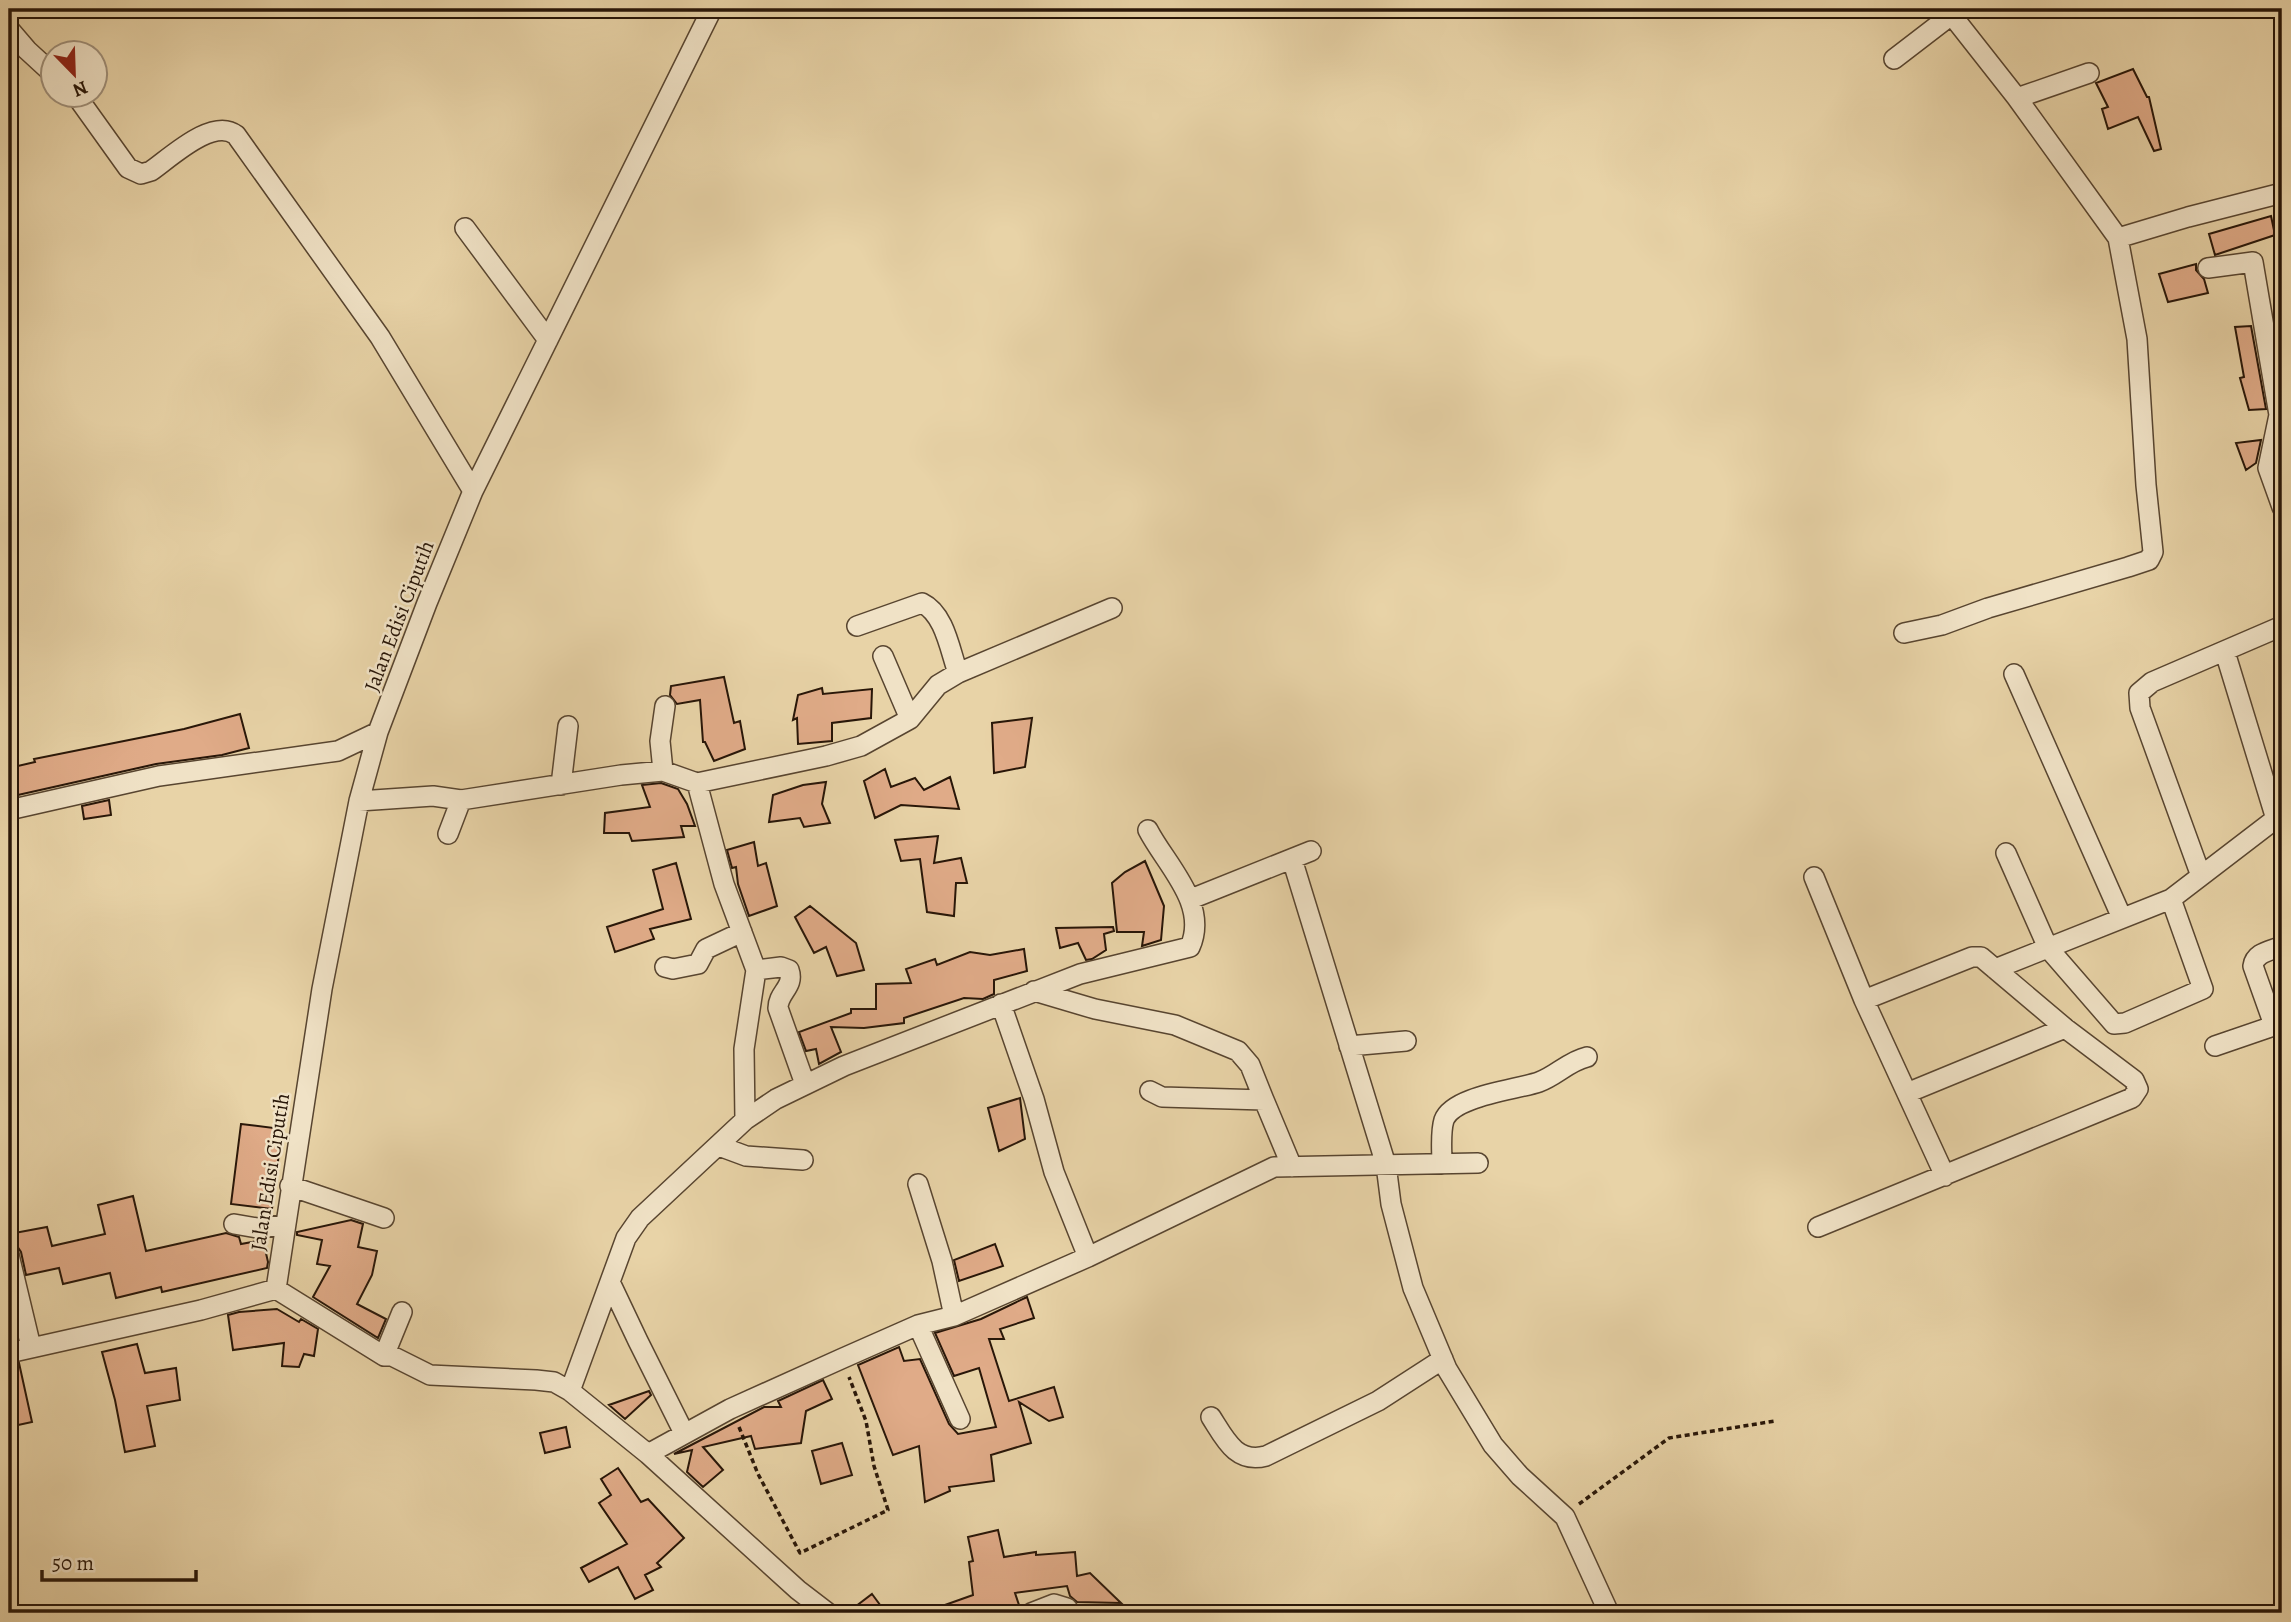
<svg xmlns="http://www.w3.org/2000/svg" width="2291" height="1622" viewBox="0 0 2291 1622" font-family="Alegreya,serif">
	<rect width="100%" height="100%" fill="#e8d3a7"/>
	<filter id="stains"><feTurbulence type="fractalNoise" baseFrequency=".00286" numOctaves="4"/><feColorMatrix values="0 0 0 0 .2 0 0 0 0 .09 0 0 0 0 .02 0 0 0 .5 -.17"/></filter>
	<radialGradient id="worn" r=".72"><stop offset=".6" stop-color="#630" stop-opacity="0"/><stop offset="1" stop-color="#630" stop-opacity=".3"/></radialGradient>
	<path fill="#e0ab88" stroke="#281608" stroke-width="2" d="M2133,69L2147,97H2149L2161,149L2154,151L2138,117L2108,129L2102,109L2108,107L2096,83Z
		M2271,216L2275,235L2215,255L2209,234Z
		M2196,264V270L2204,279L2208,293L2168,302L2159,274Z
		M2251,326L2266,409L2249,410L2240,378L2244,377L2235,327Z
		M2261,440L2256,463L2246,470L2236,443Z
		M724,677L734,723L740,721L745,749L714,761L705,742H703L700,700L677,704L670,695L671,686Z
		M822,688L823,694L872,689L871,718L832,723V741L798,744L797,718L793,720L798,695Z
		M240,714L249,748L222,755L156,764L9,797V768L35,762L34,759L184,729Z
		M1032,718L1025,767L994,773L992,723Z
		M885,769L891,787L915,778L924,790L950,777L959,809L901,805L875,818L864,781Z
		M826,782L822,804L830,823L804,827L800,818L769,822L773,795L803,785Z
		M661,783L678,789L687,804L695,826H681L684,837L632,841L629,833H604L605,813L650,807L642,785Z
		M109,800L111,815L84,819L82,806Z
		M938,836L934,863L961,858L967,883H956L954,916L927,912L920,859L901,861L895,840Z
		M754,842L758,866L766,863L777,906L749,916L738,884L736,867L732,868L727,850Z
		M1145,861L1164,906L1161,940L1142,946L1144,932H1117L1112,883L1125,872Z
		M676,863L691,919L650,929L654,939L615,952L607,927L663,909L653,870Z
		M810,906L856,943L864,970L837,976L826,947L814,953L795,917Z
		M1113,927L1114,931L1104,934L1106,950L1092,959L1086,960L1078,943L1060,948L1056,928Z
		M1024,949L1027,971L994,980V994L983,999L964,998L904,1018V1023L864,1028L831,1027L841,1052L819,1064L816,1049L806,1051L799,1032L851,1013V1009H876V984L911,983L906,969L935,959L937,965L970,952L990,955Z
		M1020,1098L1025,1139L999,1151L988,1108Z
		M241,1124L282,1129L272,1209L231,1204Z
		M133,1196L146,1251L226,1233L239,1237L241,1244L263,1240L268,1262L267,1268L162,1292L161,1287L116,1298L110,1273L63,1284L59,1268L26,1275L21,1252L17,1246L11,1243L9,1234L47,1227L52,1246L105,1234L98,1205Z
		M351,1220L363,1224L358,1247L377,1251L372,1275L357,1304L386,1319L378,1338L313,1297L330,1266L317,1264L322,1240L297,1235V1232Z
		M995,1244L1003,1266L959,1281L954,1260Z
		M1027,1297L1034,1318L1000,1329L1004,1339H989L1009,1401L1054,1387L1063,1417L1049,1421L1019,1402L1031,1443L991,1455L994,1481L949,1487L950,1491L925,1502L919,1446L893,1455L858,1365L899,1347L904,1361L920,1359L949,1424L958,1434L996,1427L979,1368L954,1376L935,1333L981,1319Z
		M277,1309L299,1322L301,1319L318,1329L314,1356L304,1354L299,1367L282,1366L284,1343L233,1350L228,1315L239,1312Z
		M137,1344L145,1373L176,1368L180,1400L147,1406L155,1446L125,1452L115,1400L102,1352Z
		M19,1363L32,1422L9,1427V1365Z
		M823,1380L832,1399L806,1411L801,1443L755,1449L751,1436L703,1447L723,1470L703,1487L687,1472L692,1450L674,1454L764,1407H781L778,1401Z
		M649,1391L651,1395L625,1419L609,1405Z
		M566,1427L570,1447L545,1453L540,1433Z
		M842,1443L852,1475L821,1484L812,1451Z
		M618,1468L641,1502L648,1499L684,1538L657,1563L661,1567L645,1575L653,1590L635,1599L618,1567L589,1582L581,1568L627,1544L599,1503L611,1495L601,1479Z
		M998,1530L1004,1557L1036,1552V1555L1075,1552L1077,1576L1090,1573L1121,1603L1077,1602L1070,1596L1067,1586L1015,1593L1020,1608L1019,1613H928V1611L973,1595L969,1562L973,1561L968,1537Z
		M872,1594L886,1613H847Z"/>
	<g fill="none" stroke-linecap="round" stroke-linejoin="round">
		<defs>
			<path id="minor" d="M9,29L27,50L52,73
				M1894,59L1950,16
				M75,94L128,168L141,174L151,171C171,157 213,117 236,135L380,337L473,491
				M2017,98L2089,73
				M465,228L548,340
				M2118,238L2188,217L2282,193
				M2208,268L2253,262L2279,415L2268,468L2282,507
				M857,626L922,603C945,614 950,651 958,673
				M1904,633L1942,625L1988,608L2128,567L2149,560L2153,552L2146,485L2137,339L2118,238L2017,98L1947,9
				M2225,652L2276,819
				M883,656L910,719
				M2014,674L2122,918
				M663,771L660,741L665,706
				M697,783L826,756L861,746L910,719L938,685L958,673L1112,608
				M561,785L568,726
				M359,801L433,796L461,800L621,775L663,771L697,783L724,884L756,970L744,1049L745,1120
				M9,810L159,776L338,751L378,732
				M448,834L461,800
				M2006,853L2048,948L2114,1024L2125,1023L2203,989L2171,899
				M1292,859L1386,1165L1391,1204L1413,1288L1447,1369L1493,1445L1520,1476L1565,1517L1609,1613
				M2201,876L2140,708L2139,693L2152,682L2282,626
				M1814,877L1864,1000
				M1191,899L1311,851
				M665,967L673,969L698,964L706,949L742,932
				M1995,969L2171,899L2282,814
				M756,970L781,967L789,970C795,987 778,992 778,1008L805,1084
				M1034,991L1095,1009L1175,1025L1238,1051L1250,1065L1264,1100
				M1001,1004L1034,1099L1054,1172L1088,1257
				M2274,1025L2253,966C2255,952 2271,951 2282,946
				M1349,1046L1406,1041
				M2215,1046L2282,1023
				M1150,1091L1162,1097L1264,1100L1292,1167
				M1907,1093L2065,1028
				M719,1146L746,1156L803,1160
				M1442,1164C1442,1151 1440,1133 1444,1120C1453,1096 1516,1090 1539,1082C1556,1076 1569,1061 1587,1057
				M918,1184L942,1261L954,1316
				M290,1186L384,1218
				M234,1224L257,1228L284,1225
				M1818,1227L2132,1098L2138,1089L2134,1080L2065,1028L1981,957H1972L1864,1000L1945,1176
				M9,1255L31,1347
				M610,1282L638,1341L684,1433
				M276,1289L322,989L359,801L378,732L427,603L473,491L712,9
				M918,1325L960,1419
				M9,1353L201,1310L276,1289L384,1356H392L430,1375L536,1380L554,1382L570,1391L648,1454L798,1590L828,1613
				M384,1356L402,1312
				M570,1391L626,1238L640,1218L745,1120L776,1099L844,1066L1080,974L1190,947C1209,904 1166,865 1148,830
				M1211,1417C1225,1439 1236,1464 1266,1456L1378,1401L1443,1359
				M648,1454L730,1409L841,1359L918,1325L954,1316L1088,1257L1274,1167L1478,1163
				M1031,1613L1054,1604L1067,1608L1070,1613"/>
		</defs>
		<use href="#minor" stroke="#584530" stroke-width="22"/>
		<path stroke="#281608" stroke-width="3.5" stroke-dasharray="5 3.5" stroke-linecap="butt" d="M739,1427L758,1474L800,1553L888,1510L874,1466L866,1421L849,1377
			M1579,1504L1669,1438L1775,1421"/>
		<use href="#minor" stroke="#f0e2c6" stroke-width="19"/>
	</g>
	<g text-anchor="middle" dominant-baseline="central" stroke-width="5" stroke-linejoin="round" paint-order="stroke">
		<g font-size="21" fill="#281608" stroke="#f0e2c6">
			<text transform="translate(399 616) rotate(-69)">Jalan Edisi Ciputih</text>
			<text transform="translate(270 1172) rotate(-81)">Jalan Edisi Ciputih</text>
		</g>
	</g>
	<rect width="2291" height="1622" fill="none" stroke="#e8d3a7" stroke-width="35"/>
	<rect x="10" y="10" width="2270" height="1601" fill="none" stroke="#281608" stroke-width="3.5"/>
	<rect x="18" y="18" width="2256" height="1587" fill="none" stroke="#281608" stroke-width="2"/>
	<g transform="translate(74 74) rotate(157)"><circle r="33" fill="#f0e2c6" stroke="#a0907a" stroke-width="2"/>
	<path d="M0-5L12 26L0 18L-12 26Z" fill="#8f2418"/>
	<text y="-10" font-size="19" font-weight="bold" text-anchor="middle" fill="#281608">N</text>
	</g>
	<path d="M42 1570v10h154v-10" fill="none" stroke="#281608" stroke-width="3.5"/>
	<text x="52" y="1570" font-size="21" fill="#281608" stroke="#f0e2c6" stroke-width="5" paint-order="stroke">50 m</text>
	<rect width="100%" height="100%" filter="url(#stains)"/>
	<rect width="100%" height="100%" fill="url(#worn)"/>
</svg>
